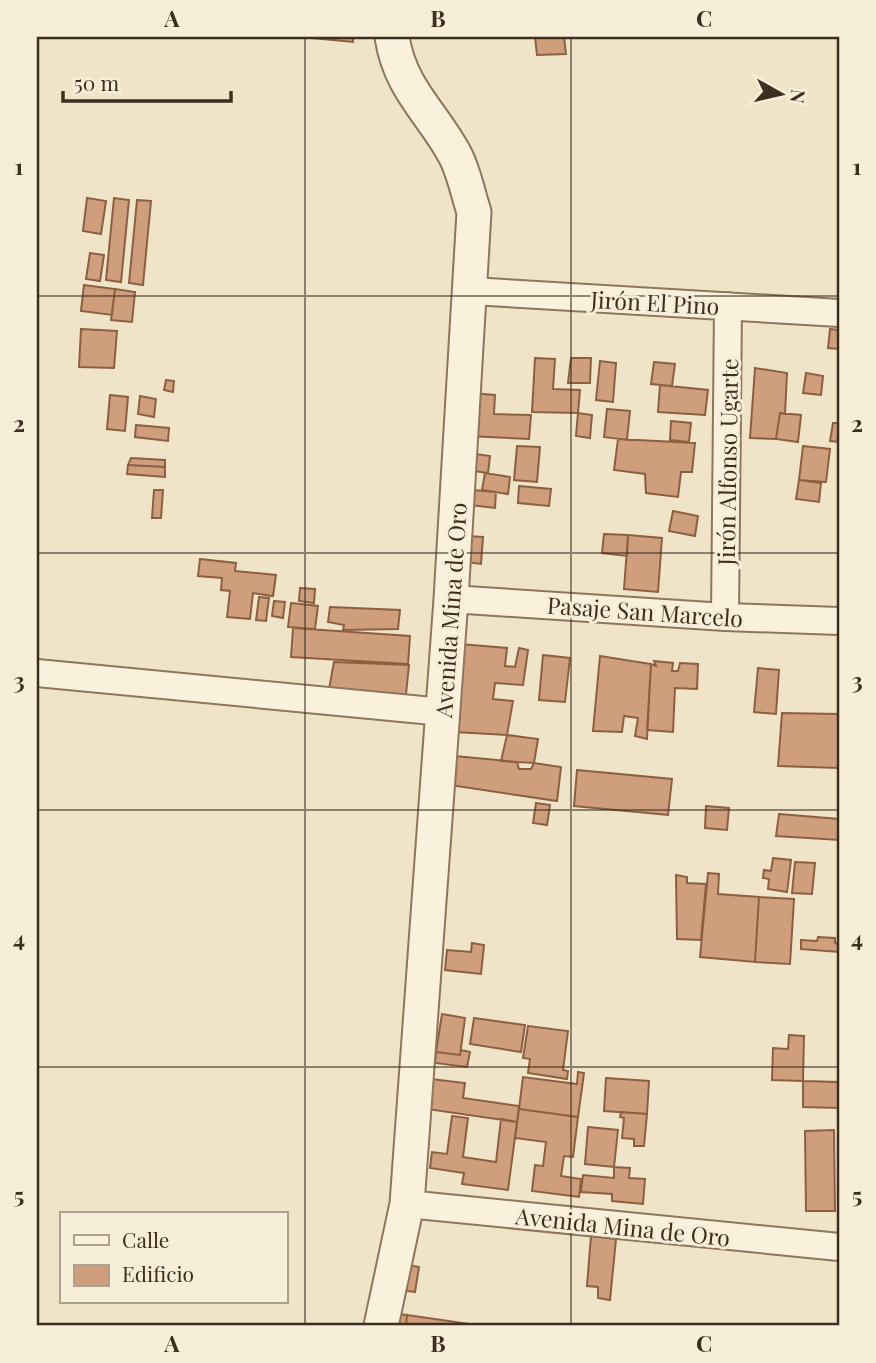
<svg xmlns="http://www.w3.org/2000/svg" width="876" height="1363" viewBox="0 0 876 1363" font-family="'Playfair Display',serif">
	<rect width="100%" height="100%" fill="#f0e4c8"/>
	<path fill="#cf9f7d" stroke="#8d5f41" stroke-width="2" d="M301,37H353V42Z
		M535,37H564L566,54L537,55Z
		M87,198L106,201L101,234L83,231Z
		M114,198L129,200L121,282L106,280Z
		M137,200L151,201L143,285L129,283Z
		M90,253L104,255L100,281L86,279Z
		M84,285L115,289L112,315L81,311Z
		M115,289L135,292L132,322L111,320Z
		M81,329L117,331L114,368L79,367Z
		M830,329L839,330V349L828,348Z
		M535,358L555,359L553,389L580,390L578,413L532,412Z
		M571,358H591L590,383H568Z
		M600,361L616,363L613,402L596,400Z
		M654,362L675,364L672,386L651,384Z
		M755,368L787,373L785,414L780,413L776,439L750,438Z
		M806,373L823,376L821,395L803,393Z
		M166,380L174,381L173,392L164,390Z
		M660,385L708,390L705,415L658,412Z
		M470,393L495,395L494,414L531,415L529,439L468,436Z
		M110,395L128,397L125,431L107,429Z
		M140,396L156,399L154,417L138,414Z
		M607,409L630,411L627,440L604,437Z
		M578,413L592,415L590,438L576,436Z
		M780,413L801,415L798,442L776,439Z
		M671,421L691,423L689,442L670,440Z
		M833,423H839V442L830,441Z
		M136,425L169,428L168,441L135,437Z
		M618,439L695,443L692,472H681L678,497L646,493L645,474L614,470Z
		M517,446L540,447L537,482L514,480Z
		M803,446L830,449L826,482L799,480Z
		M469,453L490,456L488,473L467,470Z
		M131,458L165,460V467L128,465Z
		M128,465L165,467V477L127,474Z
		M485,473L510,477L508,494L482,490Z
		M799,480L821,483L819,502L796,499Z
		M519,486L551,489L549,506L518,503Z
		M461,489L496,492L495,508L461,504Z
		M154,490H163L161,518H152Z
		M673,511L698,516L695,536L669,531Z
		M604,534L628,535L627,556L602,553Z
		M628,535L662,538L658,592L624,589Z
		M467,536L483,537L481,564L465,562Z
		M200,559L236,563L235,571L276,575L273,596L253,593L250,619L227,617L230,591L221,590L222,578L198,576Z
		M300,588L315,589L314,603L299,601Z
		M259,597L269,598L266,621L256,620Z
		M274,601L285,602L283,618L272,616Z
		M291,603L318,606L315,629L288,627Z
		M330,607L400,610L398,629L343,630L344,625L328,622Z
		M293,628L410,636L408,664L291,657Z
		M460,644L507,648L505,666L515,667L519,648L528,650L523,685L495,683L493,699L513,701L507,735L455,732Z
		M543,655L570,658L565,702L539,700Z
		M600,656L651,664L647,739L635,736L638,718L624,716L622,732L593,731Z
		M654,661L673,663L672,671H678L680,663L698,664L697,689L675,688L673,732L647,730L651,664L656,666Z
		M334,662L409,665L405,704L327,700Z
		M758,668L779,670L776,714L754,712Z
		M782,713L839,714V768L778,766Z
		M507,735L538,739L534,763L501,761Z
		M444,755L517,762L519,769H531L534,763L561,767L557,801L443,784Z
		M577,770L672,779L668,815L574,806Z
		M536,803L550,805L547,825L533,823Z
		M706,806L729,808L727,830L705,828Z
		M779,814L839,819V840L776,836Z
		M773,858L791,860L787,892L768,889L769,879L763,878L764,870L771,871Z
		M795,862L815,863L812,894L792,893Z
		M708,873L719,874L718,894L759,897L755,962L700,957Z
		M676,875L687,877V883L706,884L701,940L677,939Z
		M759,897L794,899L790,964L755,962Z
		M818,937L835,938V943L839,944V952L801,949V940L817,941Z
		M472,943L484,945L481,974L445,970L447,950L471,952Z
		M442,1014L465,1018L460,1055L436,1052Z
		M474,1018L525,1025L521,1052L470,1044Z
		M528,1026L568,1031L563,1070L568,1071L567,1079L528,1073L530,1059L523,1058Z
		M789,1035L804,1036L803,1081L772,1080L773,1048L788,1049Z
		M461,1050L470,1052L467,1067L435,1063L436,1052L460,1055Z
		M578,1072L584,1073L578,1117L519,1109L523,1077L577,1084Z
		M606,1078L649,1081L647,1114L604,1111Z
		M431,1079L465,1083L463,1098L519,1106L517,1122L427,1109Z
		M803,1081L839,1082V1108L803,1107Z
		M519,1109L578,1117L573,1157L564,1156L561,1176L581,1179L579,1197L532,1191L535,1165L543,1166L546,1142L515,1138Z
		M621,1112L647,1114L644,1146H634V1139L622,1138L624,1118L620,1117Z
		M452,1116L468,1118L463,1157L496,1162L501,1119L517,1122L508,1190L462,1184L464,1173L430,1168L432,1152L447,1154Z
		M588,1127L618,1130L614,1167L585,1164Z
		M834,1130L835,1211H806L805,1131Z
		M614,1167L630,1168L629,1178L645,1179L643,1204L612,1201V1194L581,1192L583,1175L614,1178Z
		M591,1236L616,1239L610,1300L598,1298V1287L587,1286Z
		M397,1263L419,1267L415,1292L394,1289Z
		M389,1313L407,1315L406,1326H388Z
		M407,1315L483,1326H406Z"/>
	<g fill="none" stroke-linecap="round" stroke-linejoin="round">
		<defs>
			<path id="minor" d="M471,291L839,313
				M451,599L725,617L839,621
				M725,617L728,306
				M37,673L443,712
				M407,1204L839,1247"/>
			<path id="tertiary" d="M381,1326L407,1204L451,599L474,212C468,194 464,172 455,155C432,112 400,89 392,37"/>
		</defs>
		<use href="#minor" stroke="#8d765c" stroke-width="30"/>
		<use href="#tertiary" stroke="#8d765c" stroke-width="37"/>
		<use href="#minor" stroke="#faf1dc" stroke-width="26"/>
		<use href="#tertiary" stroke="#faf1dc" stroke-width="33"/>
	</g>
	<path fill="none" stroke="#3d2e20" stroke-width="2" stroke-opacity="0.55" d="M305,37V1326M571,37V1326M37,296H839M37,553H839M37,810H839M37,1067H839"/>
	<g text-anchor="middle" dominant-baseline="central" stroke-width="6" stroke-linejoin="round" paint-order="stroke">
		<g font-size="23" fill="#3d2e20" stroke="#f7eed8">
			<text transform="translate(655 302) rotate(3)">Jirón El Pino</text>
			<text transform="translate(727 462) rotate(-89)">Jirón Alfonso Ugarte</text>
			<text transform="translate(450 610) rotate(-86)">Avenida Mina de Oro</text>
			<text transform="translate(645 611) rotate(4)">Pasaje San Marcelo</text>
			<text transform="translate(623 1226) rotate(6)">Avenida Mina de Oro</text>
		</g>
	</g>
	<rect width="876" height="1363" fill="none" stroke="#f7eed8" stroke-width="77"/>
	<rect x="60" y="1212" width="228" height="91" fill="#f7eed8" stroke="#ada18e" stroke-width="2"/>
	<rect x="74" y="1235" width="35" height="10" fill="#faf1dc" stroke="#ada18e" stroke-width="2"/>
	<text x="122" y="1248" font-size="21" fill="#3d2e20">Calle</text>
	<rect x="74" y="1265" width="35" height="21" fill="#cf9f7d" stroke="#ada18e" stroke-width="2"/>
	<text x="122" y="1282" font-size="21" fill="#3d2e20">Edificio</text>
	<g transform="translate(781 94) rotate(98)" stroke="#f7eed8" stroke-width="5" paint-order="stroke">
	<path d="M0-5L12 26L0 18L-12 26Z" fill="#3d2e20"/>
	<text y="-10" font-size="19" font-weight="bold" text-anchor="middle" fill="#3d2e20">N</text>
	</g>
	<path d="M63 91v10h168v-10" fill="none" stroke="#3d2e20" stroke-width="3.5"/>
	<text x="74" y="91" font-size="21" fill="#3d2e20" stroke="#f7eed8" stroke-width="5" paint-order="stroke">50 m</text>
	<rect x="38" y="38" width="800" height="1286" fill="none" stroke="#3d2e20" stroke-width="2.5"/>
	<g font-size="23" text-anchor="middle" font-weight="bold" fill="#3d2e20">
		<text x="172" y="27">A</text>
		<text x="438" y="27">B</text>
		<text x="704" y="27">C</text>
		<text x="19" y="175">1</text>
		<text x="857" y="175">1</text>
		<text x="19" y="432">2</text>
		<text x="857" y="432">2</text>
		<text x="19" y="689">3</text>
		<text x="857" y="689">3</text>
		<text x="19" y="947">4</text>
		<text x="857" y="947">4</text>
		<text x="19" y="1204">5</text>
		<text x="857" y="1204">5</text>
		<text x="172" y="1352">A</text>
		<text x="438" y="1352">B</text>
		<text x="704" y="1352">C</text>
	</g>
</svg>
